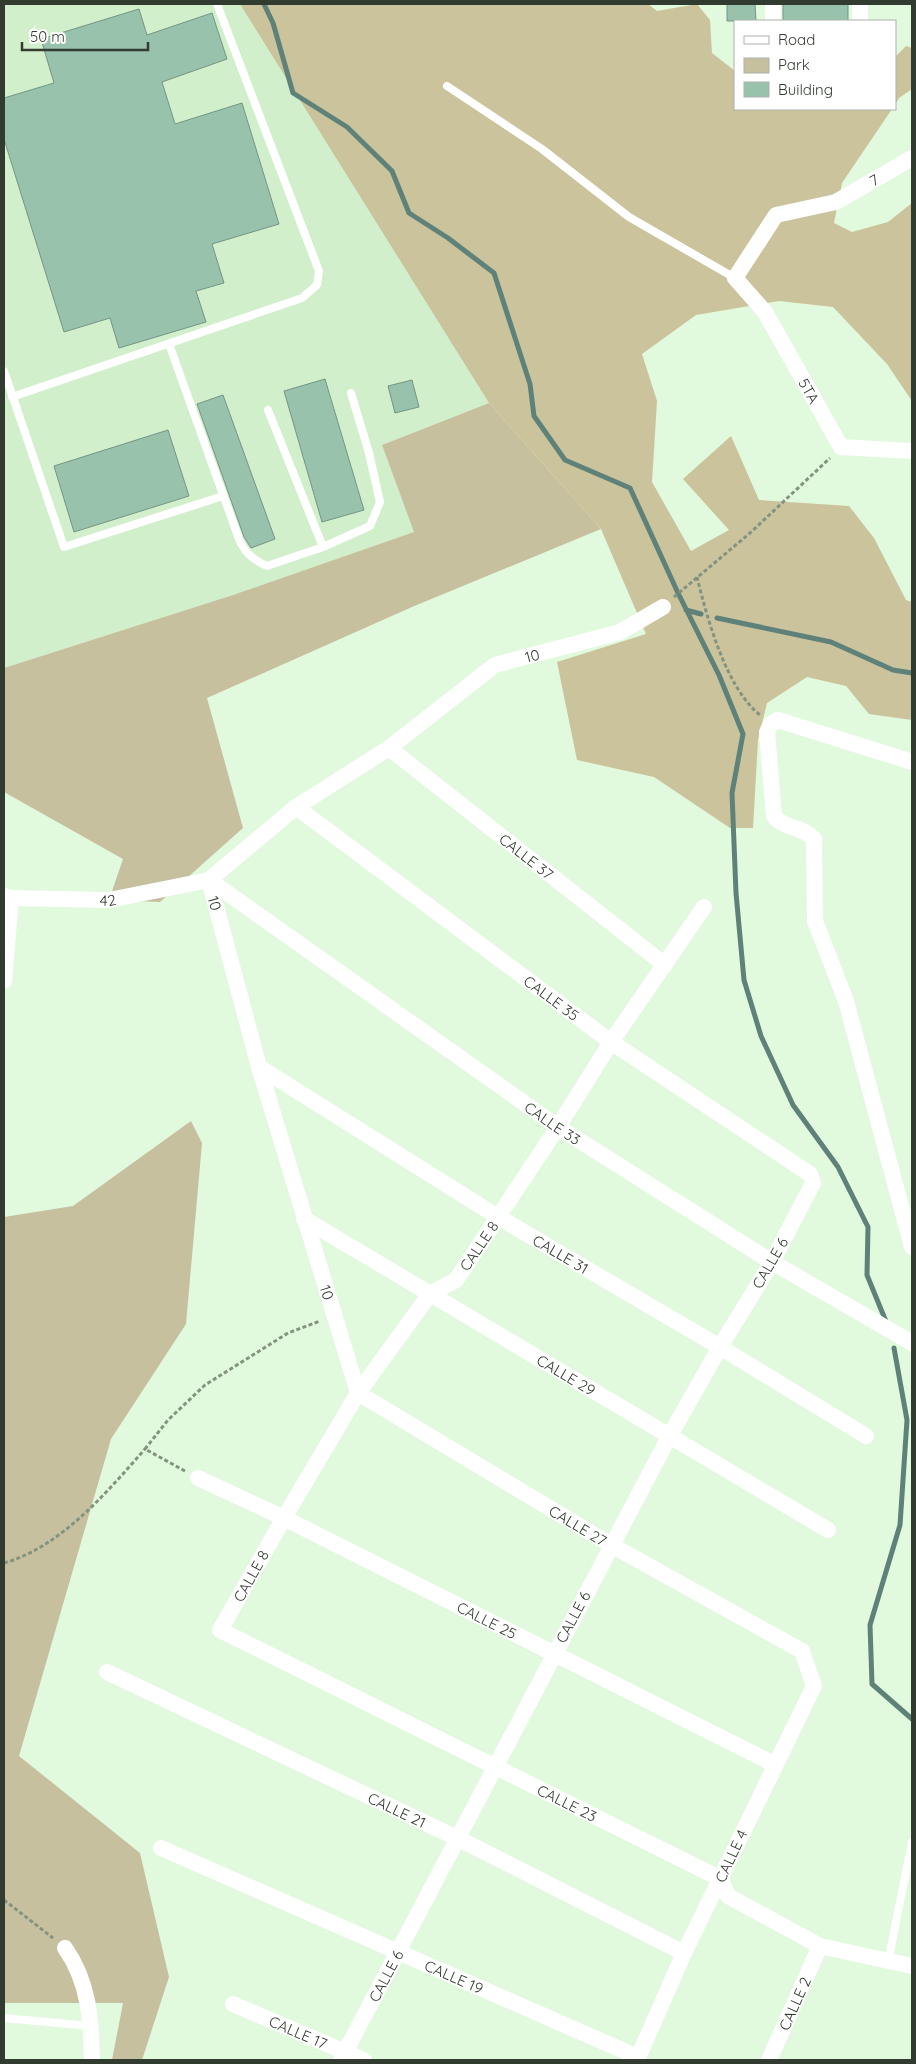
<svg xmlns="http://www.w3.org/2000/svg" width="916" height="2064" viewBox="0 0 916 2064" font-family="Quicksand,sans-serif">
	<rect width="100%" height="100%" fill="#e1f9dd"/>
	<path fill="#d2efcc" d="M4,4H242L489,403L382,445L415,532L233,595L4,668Z"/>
	<path fill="#c7c09f" d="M489,403L601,529L412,607L207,698L243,828L160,902L109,900L123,859L4,792V668L233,595L414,532L382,445Z
		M191,1121L202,1143L186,1324L111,1439L19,1756L140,1853L169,1977L142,2060H112L123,2003H4V1217L73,1206Z"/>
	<path fill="#cbc39c" d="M240,4H648L657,11L697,4L710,20L712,53L735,71V109H892L842,183L834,223L852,232L888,222L912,203V401L887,364L833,307L779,301L696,315L642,354L657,401L652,482L691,551L729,530L683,479L731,436L759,500L849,506L874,538L906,600L912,602V720L869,714L846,686L807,677L767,703L758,740L753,828H730L654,777L577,760L557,662L646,634L601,529L489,403Z
		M906,46L912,48V89L899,98L895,105V57Z"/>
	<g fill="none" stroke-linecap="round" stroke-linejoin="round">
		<path stroke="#5e827a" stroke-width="5" d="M264,4L273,23L293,93L347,127L392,171L409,213L448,238L494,273L530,384L534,416L565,460L630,488L678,593L719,675L743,734L732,793L736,893L744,980L761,1036L793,1105L838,1167L868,1227L867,1275L887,1324
			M686,610L701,614
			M717,618L831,642L893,670L912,673
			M894,1348L907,1420L900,1525L870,1625L872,1684L912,1719"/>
	</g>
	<path fill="#99c2ad" stroke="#739583" d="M727,4H755L756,21H727Z
		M783,4H848V21H783Z
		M139,9L147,35L212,13L227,59L162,82L175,124L242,103L279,224L212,244L224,283L196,291L206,322L119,348L110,318L64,332L4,139V98L54,83L41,39Z
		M325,379L364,510L322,522L284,391Z
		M412,380L419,407L395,413L388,386Z
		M223,395L275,539L251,548L244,537L197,404Z
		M168,430L189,496L74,532L54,466Z"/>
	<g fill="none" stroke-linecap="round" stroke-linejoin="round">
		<path stroke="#839380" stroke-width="3" stroke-dasharray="4 2.5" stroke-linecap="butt" d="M697,577C707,618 726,688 760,715
			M674,597L750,533L830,458
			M185,1471L145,1449L168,1420L205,1385L288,1333L320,1321
			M4,1563C61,1547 107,1492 145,1449
			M4,1900L53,1938"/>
		<path stroke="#fff" stroke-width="8" d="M447,86L542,149L629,217L735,278
			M169,344L239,539C245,553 252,559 267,566L323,547L370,526L380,502L369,453L351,393
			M4,371L64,547L223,496
			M12,397L302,298L317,285L319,271L217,4
			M268,410L323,547
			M888,1962L912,1842
			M4,2018L91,2026"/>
		<g stroke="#fff" stroke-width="16">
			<path d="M773,4V21"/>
			<path d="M860,4V21"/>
			<path id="s1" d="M912,158L836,202L776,215L735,278L765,312L841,447L912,451"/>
			<path id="s2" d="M389,748L665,965"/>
			<path d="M912,762L778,720L771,724L767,732L774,816C784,829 803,826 814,839L815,921L846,1001L912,1247"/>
			<path id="s3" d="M296,807L611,1042L810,1174L813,1183L772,1262L720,1347L669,1437L341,2060"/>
			<path id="s4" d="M209,880L259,1067L358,1393L611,1545L802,1651L814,1686L684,1953L637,2060"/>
			<path id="s5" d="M209,880L558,1127L772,1262L912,1343"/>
			<path id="s6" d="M4,896L11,898L109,900L209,880L296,807L389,748L495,665L620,632L663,607"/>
			<path id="s7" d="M704,907L611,1042L558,1127L456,1280L430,1294L358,1393L284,1518L220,1630L721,1879L728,1896L820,1946L912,1966"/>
			<path d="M4,981L11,898"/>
			<path id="s8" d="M259,1067L498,1217L720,1347L866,1436"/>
			<path id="s9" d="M304,1219L828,1530"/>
			<path id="s10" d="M198,1478L284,1518L774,1764"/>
			<path id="s11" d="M107,1672L459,1839L684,1953"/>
			<path id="s12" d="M161,1848L638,2057"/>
			<path d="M65,1948C89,1982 91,2019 92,2060"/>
			<path id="s13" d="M233,2004L364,2060"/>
			<path id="s14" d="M769,2060L820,1946"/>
		</g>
	</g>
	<g text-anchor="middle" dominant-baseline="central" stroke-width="4" stroke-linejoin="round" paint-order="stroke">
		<g font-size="15" fill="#323b30" stroke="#fff">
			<text transform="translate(874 180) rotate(-30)">7</text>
			<text stroke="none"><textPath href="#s1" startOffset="360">5TA</textPath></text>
			<text stroke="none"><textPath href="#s6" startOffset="604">10</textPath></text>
			<text stroke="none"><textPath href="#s2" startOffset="175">CALLE 37</textPath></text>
			<text stroke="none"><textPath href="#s6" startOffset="104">42</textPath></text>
			<text stroke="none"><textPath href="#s4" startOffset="24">10</textPath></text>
			<text stroke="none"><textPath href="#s3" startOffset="319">CALLE 35</textPath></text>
			<text stroke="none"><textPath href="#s5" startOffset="421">CALLE 33</textPath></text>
			<text transform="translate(479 1246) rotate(-56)">CALLE 8</text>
			<text stroke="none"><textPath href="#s8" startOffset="355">CALLE 31</textPath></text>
			<text transform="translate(770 1263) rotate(-60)">CALLE 6</text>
			<text stroke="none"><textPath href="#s4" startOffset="429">10</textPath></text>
			<text stroke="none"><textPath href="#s9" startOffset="305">CALLE 29</textPath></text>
			<text stroke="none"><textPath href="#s4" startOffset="791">CALLE 27</textPath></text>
			<text transform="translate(251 1576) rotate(-61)">CALLE 8</text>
			<text transform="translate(573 1617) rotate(-62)">CALLE 6</text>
			<text stroke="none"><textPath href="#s10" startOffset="322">CALLE 25</textPath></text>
			<text stroke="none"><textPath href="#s7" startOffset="1262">CALLE 23</textPath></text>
			<text stroke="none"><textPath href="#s11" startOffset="321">CALLE 21</textPath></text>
			<text transform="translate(731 1856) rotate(-65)">CALLE 4</text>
			<text transform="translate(386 1976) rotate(-62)">CALLE 6</text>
			<text stroke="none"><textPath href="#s12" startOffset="320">CALLE 19</textPath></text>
			<text stroke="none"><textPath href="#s14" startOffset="62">CALLE 2</textPath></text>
			<text stroke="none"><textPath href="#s13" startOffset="71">CALLE 17</textPath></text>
		</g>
	</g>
	<rect width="916" height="2064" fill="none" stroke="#323b30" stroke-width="10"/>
	<rect x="734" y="20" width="162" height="90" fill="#ffffff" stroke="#adb1ac"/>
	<rect x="744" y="36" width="25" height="8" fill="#ffffff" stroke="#adb1ac"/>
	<text x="778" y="45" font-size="15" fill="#323b30">Road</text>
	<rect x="744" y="58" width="25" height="15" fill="#c7c09f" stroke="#adb1ac"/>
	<text x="778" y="70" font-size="15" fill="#323b30">Park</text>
	<rect x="744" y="82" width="25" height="15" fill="#99c2ad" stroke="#adb1ac"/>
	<text x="778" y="95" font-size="15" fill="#323b30">Building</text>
	<path d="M22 42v8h126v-8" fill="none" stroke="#323b30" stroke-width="2.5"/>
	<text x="30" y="42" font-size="15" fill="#323b30" stroke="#ffffff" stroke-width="4" paint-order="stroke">50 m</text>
</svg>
